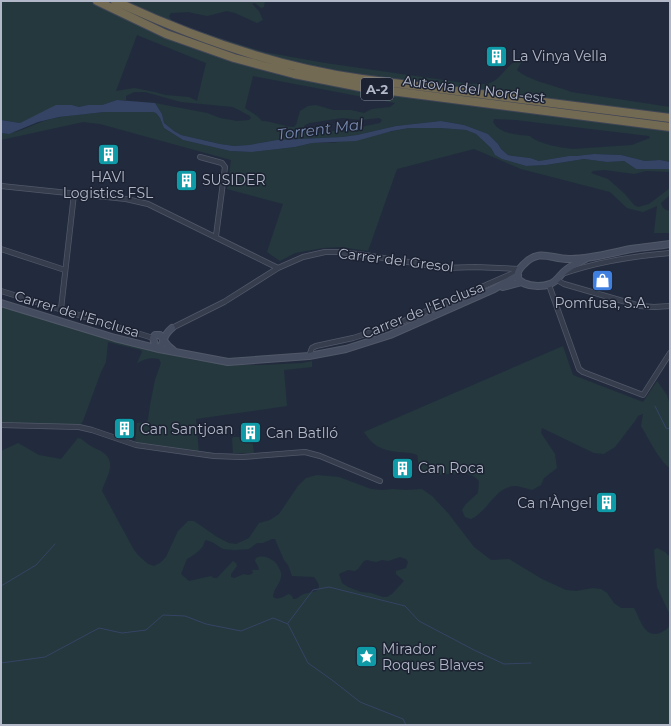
<svg xmlns="http://www.w3.org/2000/svg" width="671" height="726" viewBox="0 0 671 726" font-family="Montserrat,sans-serif">
	<rect width="100%" height="100%" fill="#222b3d"/>
	<path fill="#24383e" fill-rule="evenodd" d="M1,1H265L264,7L261,8L255,3L252,4L259,11L263,20L257,23L235,13L227,11L207,16L188,12L171,13L169,16L171,20L176,24L264,52L325,63L471,84C477,83 485,85 490,83C503,78 506,63 520,60L522,61L517,70C526,80 557,86 571,92L670,107V162L660,160L645,161L621,155L594,154L576,156H569L539,161L530,158L513,156L508,155L501,149L498,144L488,134L464,125L441,121L396,126L357,135L342,137L277,140L249,145L234,146L220,144L181,135L174,131L164,123L162,114L155,103L207,113L220,118L237,121L249,120L251,118L250,116L233,107L181,102L145,92H134L126,96V100H117L102,105H88L79,107L72,105L35,116L20,123L1,120ZM137,35L206,63L197,101L189,97L165,95L155,92L134,88L116,91ZM253,76L395,103L390,107L372,109L364,113L351,110H333L316,105L308,106L300,111L296,125L294,127C283,127 273,121 262,121L257,116L245,108ZM342,118L361,120L379,118L382,120L380,123L361,127L319,133L304,127L305,125L310,123ZM494,119L516,120L649,136L650,138L632,145L573,149C563,148 537,144 530,136C518,135 499,134 493,122Z
		M104,112H153L156,113L160,118L164,128L183,140L230,151L252,152L295,147L312,143H333L409,128H440L466,130L476,134L491,148L495,155L502,159L526,166L546,165L584,159L607,162L624,161L636,169H670V172L646,171L634,174L605,170L593,171L591,173L608,179L625,194L634,205L638,207L649,204L670,188V195L661,203C662,208 665,210 670,211V233H654L657,206L643,212L627,208L610,192L521,169L474,149L397,169L368,251L340,247L323,248L295,253L280,261L267,252L283,204L227,189L231,160L100,124L83,122L1,140V133C17,136 35,122 51,119C68,115 86,114 104,112Z
		M5,306L148,350L194,360L241,365H261L303,363L312,361V367L284,370L287,406L196,419L199,453L192,450L135,442L137,423L146,422L148,420L150,405L155,380L161,363L159,359C150,357 145,359 137,363L142,352L141,350L108,342L106,362L101,372L83,421L79,426L1,424V307Z
		M563,346L573,375L643,402L657,381L667,395L670,405V468C659,461 648,437 641,426L643,414L638,416L635,421L615,447L604,454L594,453L542,428L541,433L555,454L557,468L544,478L541,485L532,490C527,489 522,487 517,486C495,485 489,511 471,519L465,517L462,510L466,504L478,493L479,481C476,478 473,475 468,474C460,472 422,478 419,471C417,466 419,460 417,455C411,452 405,453 398,452C381,450 373,446 364,432Z
		M233,437H252L254,453H233L232,439Z
		M78,438C84,439 86,444 91,446C95,449 101,450 105,454C117,465 105,479 102,491L134,550L138,555L148,564L154,566L160,563L166,557L178,531L188,521H194L217,537L229,543L236,544L249,538L259,523L270,520L279,514L298,486L306,478L317,475L339,477L371,489L382,490L393,489L406,490L422,489L432,496L448,513L474,547L491,560L509,559L542,579L566,590L576,591L593,588L601,589L607,593L614,603L621,608H634C640,618 644,639 660,633C664,631 668,629 670,625V725H1V451L18,443L39,455L61,459ZM272,539H275L284,560L288,565L292,576L314,577C328,594 309,591 302,595C298,597 298,599 293,599L292,596L289,594C284,596 279,601 273,597C273,587 285,581 280,570C278,566 276,562 272,560C267,557 262,555 256,558L255,561L258,566L259,570H252L253,573C250,575 248,576 244,574L234,578L231,577V574L237,566L236,563L233,561L217,578H214L211,576L189,581L181,574L187,559C192,556 200,551 203,546C204,544 204,541 206,540L212,542L223,549L235,550L249,549L257,543H263ZM400,557L406,559L408,562L406,568L396,571V574L404,581L392,594L387,597H383L371,593L361,592L348,587L342,583L339,574L348,570L355,571L358,569L364,561L367,560L376,562L382,560L388,561Z
		M657,548L665,552L670,557V615L657,587L654,550Z"/>
	<path fill="#354464" d="M117,100L155,103L162,114L164,123L174,131L181,135L220,144L234,146L249,145L277,140L342,137L357,135L396,126L441,121L464,125L488,134L498,144L501,149L508,155L513,156L530,158L539,161L569,156H576L594,154L621,155L645,161L660,160L670,162V169H636L624,161L607,162L584,159L546,165L526,166L502,159L495,155L491,148L476,134L466,130L440,128H409L392,131L356,141L312,143L295,147L252,152L230,151L183,140L164,128L160,118L156,113L153,112H104L59,117L38,122L9,134L1,133V120L20,123L56,105H72L79,107L88,105H102Z"/>
	<g fill="none" stroke-linecap="round" stroke-linejoin="round">
		<path stroke="#354464" stroke-width="1" d="M655,406L666,428L670,429
			M1,586L36,565L55,544
			M288,623L313,590L329,587L405,606L419,621L474,650L504,664L531,663
			M1,663L45,657L99,628L122,633L146,630L163,615L185,616L206,624L241,631L273,618L288,624L308,663L332,680L360,702L403,719L406,725"/>
		<defs>
			<path id="street" d="M200,157L222,163L225,167L216,236
				M1,186L126,199L148,204L278,268
				M1,249L65,270
				M562,274C596,262 634,256 670,253
				M557,280L564,284L640,306L654,307L670,306
				M549,285L579,369L583,372L643,395L670,353
				M1,291L153,338
				M61,309L74,194
				M172,328L224,302L278,268L303,257L325,252H340L365,255L445,268L475,267L519,269
				M309,356L312,348L316,346L353,338L397,324L518,271
				M1,425L79,427L92,430L136,445L214,456L242,457L305,452L320,456L380,481"/>
			<path id="secondary" d="M587,258C580,262 572,265 566,270C560,274 558,281 550,284C536,290 505,283 523,265C540,247 551,260 571,259C591,259 611,253 631,249C644,247 657,246 670,244
				M503,287L522,282
				M1,303L115,338L159,349L228,362L309,356L346,349L390,335L494,289L518,275
				M172,328C161,337 166,341 159,349L155,345L153,338L155,335H160C165,341 166,346 173,350"/>
			<path id="highway" d="M97,1L166,34L234,58L294,74L360,87L670,127
				M115,1C194,38 276,67 362,79L670,118"/>
		</defs>
		<use href="#street" stroke="#515868" stroke-width="6"/>
		<use href="#secondary" stroke="#515868" stroke-width="8"/>
		<use href="#highway" stroke="#3f4555" stroke-width="10"/>
		<use href="#street" stroke="#363d4d" stroke-width="4.5"/>
		<use href="#secondary" stroke="#444c60" stroke-width="6"/>
		<use href="#highway" stroke="#736a53" stroke-width="8"/>
	</g>
	<defs>
		<symbol id="building-square" viewBox="-11 -11 22 22"><rect x="-9" y="-9" width="18" height="18" rx="4" fill="#0f9aa8" stroke="#1c2232"/><path d="M-4-6H4V6H1V3H-1V6H-4ZM-2.5-4.3h1.7v1.8h-1.7ZM.8-4.3h1.7v1.8H.8ZM-2.5-1h1.7V.8h-1.7ZM.8-1h1.7V.8H.8Z" fill="#fff"/></symbol>
		<symbol id="shop-square" viewBox="-11 -11 22 22"><rect x="-9" y="-9" width="18" height="18" rx="4" fill="#3f7fe0" stroke="#1c2232"/><path d="M-5-2.5h2.3a2.7 3.5 0 0 1 5.4 0H5L5.5 6h-11ZM-1.5-2.5h3a1.5 2.3 0 0 0-3 0Z" fill="#fff"/></symbol>
		<symbol id="sight-square" viewBox="-11 -11 22 22"><rect x="-9" y="-9" width="18" height="18" rx="4" fill="#0f9aa8" stroke="#1c2232"/><path d="M0-6L1.8-2.2L6-1.7L2.9 1.2L3.7 5.4L0 3.3L-3.7 5.4L-2.9 1.2L-6-1.7L-1.8-2.2Z" fill="#fff"/></symbol>
	</defs>
	<g fill-rule="evenodd">
		<use href="#building-square" x="484" y="44" width="25" height="25"/>
		<use href="#building-square" x="96" y="142" width="25" height="25"/>
		<use href="#building-square" x="174" y="168" width="25" height="25"/>
		<use href="#shop-square" x="590" y="268" width="25" height="25"/>
		<use href="#building-square" x="112" y="416" width="25" height="25"/>
		<use href="#building-square" x="238" y="420" width="25" height="25"/>
		<use href="#building-square" x="390" y="456" width="25" height="25"/>
		<use href="#building-square" x="594" y="490" width="25" height="25"/>
		<use href="#sight-square" x="354" y="644" width="25" height="25"/>
	</g>
	<g text-anchor="middle" dominant-baseline="central" stroke-width="3" stroke-linejoin="round" paint-order="stroke">
		<rect fill="#1c2232" stroke="#858b9b" stroke-width="1" x="361" y="78" width="32" height="22" rx="3"/>
		<g font-size="13" font-weight="bold" fill="#b2b8c8">
			<text x="377" y="89">A-2</text>
		</g>
		<g font-size="14" fill="#b2b8c8" stroke="#1c2232" text-anchor="start">
			<text x="512" y="56">La Vinya Vella</text>
			<text x="108" y="177" text-anchor="middle">HAVI<tspan x="108" dy="16">Logistics FSL</tspan></text>
			<text x="202" y="180">SUSIDER</text>
			<text x="602" y="303" text-anchor="middle">Pomfusa, S.A.</text>
			<text x="140" y="429">Can Santjoan</text>
			<text x="266" y="433">Can Batlló</text>
			<text x="418" y="468">Can Roca</text>
			<text x="592" y="503" text-anchor="end">Ca n'Àngel</text>
			<text x="382" y="649">Mirador<tspan x="382" dy="16">Roques Blaves</tspan></text>
		</g>
		<g font-size="14" fill="#b2b8c8" stroke="#1c2232">
			<text transform="translate(474 89) rotate(7)">Autovia del Nord-est</text>
			<text transform="translate(396 260) rotate(7)">Carrer del Gresol</text>
			<text transform="translate(423 310) rotate(-22)">Carrer de l'Enclusa</text>
			<text transform="translate(77 314) rotate(17)">Carrer de l'Enclusa</text>
		</g>
		<g font-size="15" font-style="italic" fill="#798bb1" stroke="#1c2232">
			<text transform="translate(320 129) rotate(-7)">Torrent Mal</text>
		</g>
	</g>
	<rect width="671" height="726" fill="none" stroke="#b2b8c8" stroke-width="4"/>
</svg>
